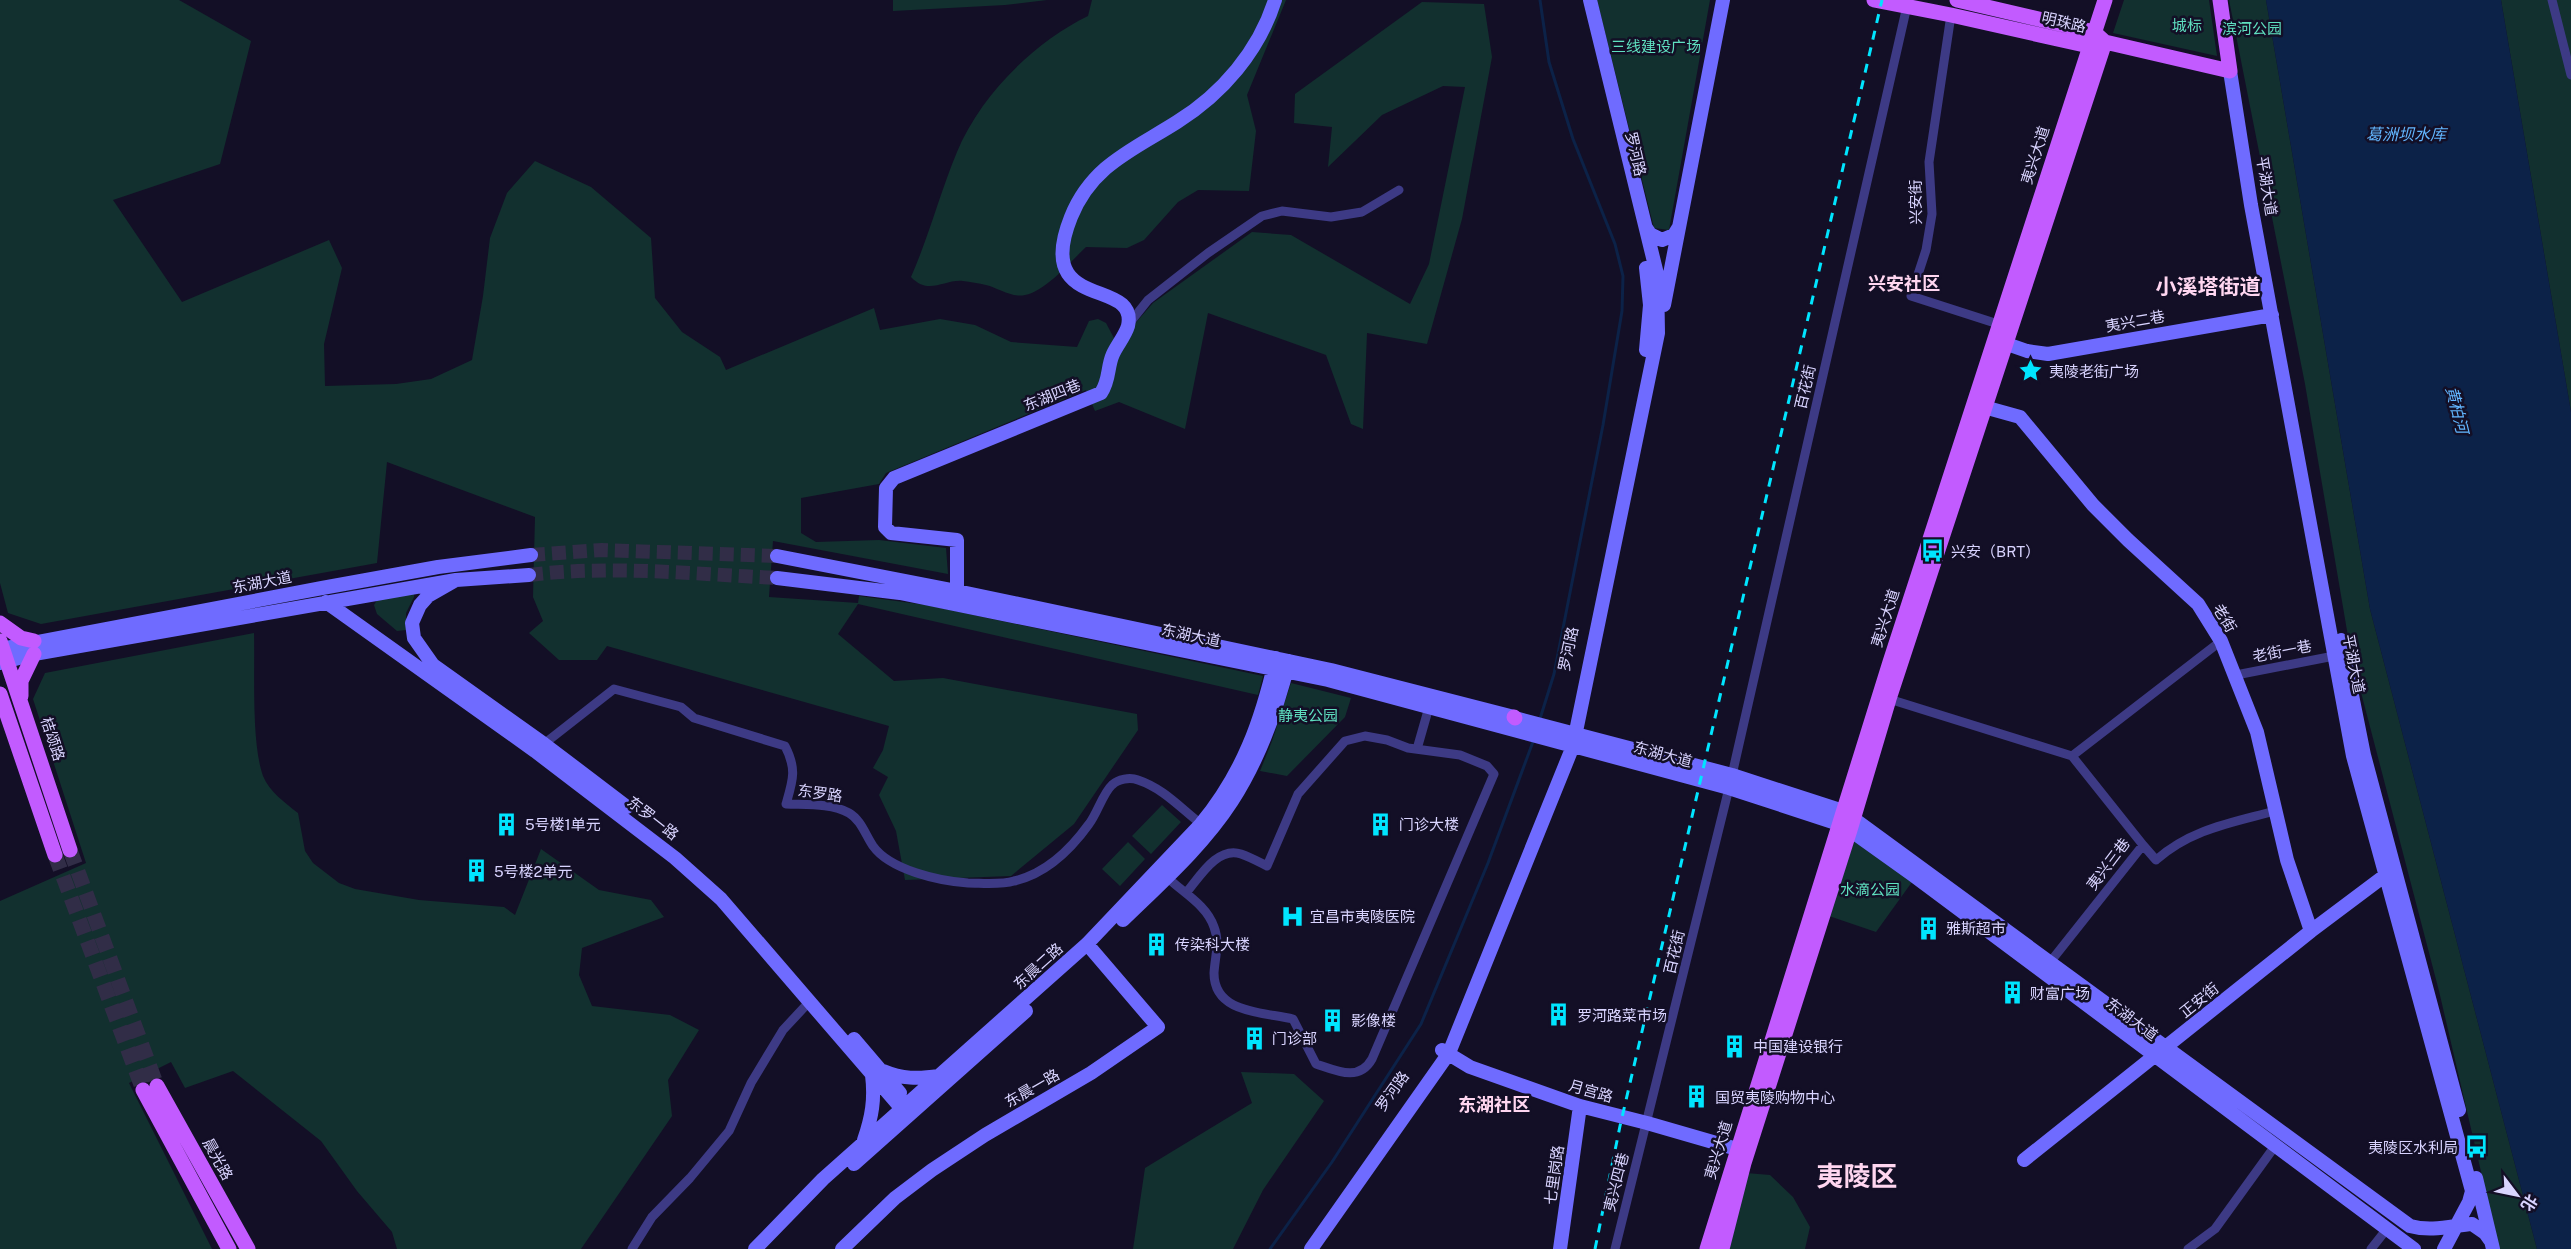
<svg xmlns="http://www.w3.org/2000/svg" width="2571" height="1249" viewBox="0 0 2571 1249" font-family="'Public Sans','Noto Sans SC',sans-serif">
	<rect width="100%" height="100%" fill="#130f26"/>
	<path fill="#12302f" d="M0,0H179L251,41L220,164L113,200L182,302L329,240L342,268L324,344L325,386L396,384L431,379L472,360L483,296L490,238L507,193L535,161L591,187L651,238L655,298L682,332L720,357L726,370L874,308L880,330L940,319L975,325L1011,342L1077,347L1089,321L1098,319L1106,323L1115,340L1132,327L1153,303L1252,232L1291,235L1410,304L1429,264L1465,87L1443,86L1382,115L1328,167L1332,127L1294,123L1295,94L1422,2L1484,4L1492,57L1462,219L1427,344L1367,333L1363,429L1351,424L1326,355L1208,313L1185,429L1119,402L1095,411L1086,390L886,473L879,484L801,498V533L816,542L879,540L946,548L948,574L773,541L769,597L858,603L859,596L926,605L1263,676L1258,695L858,604L838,634L894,681L943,678L1137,714L1138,730L1074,824L1011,876L905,880L896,831L879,795L888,777L873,768L883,750L889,726L607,646L597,660H559L529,633L543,621L533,597L535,517L387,462L377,563L41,624L8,613L0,583Z
		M893,0H1047L1005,5L893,11Z
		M1092,0H1286L1247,95L1256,131L1249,191L1198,190L1178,202L1144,240L1127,248L1086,247C1071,261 1046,291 1025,295C1012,298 998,288 986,285C979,283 970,282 963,281C944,279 929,296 911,277C929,236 940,193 957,152C980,96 1034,42 1088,16Z
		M1597,0H1710L1669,230L1654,228Z
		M2124,0H2209L2217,56L2113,33Z
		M2229,0H2266L2370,609L2537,1249H2499L2439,991L2351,654L2305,384Z
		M2501,0H2571V412Z
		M414,592V597L406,613V630L397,631L377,614L374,605L377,600Z
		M254,633C255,671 251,742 263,776C269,791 285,803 298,813L305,851L313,863L339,883L355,889L419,900L504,907L515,915L541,849L599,890L651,900L664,917L582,948L579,975L592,1006L670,1015L699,1030L668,1080L672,1116L581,1249H397L392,1232L357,1191L321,1141L233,1071L185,1088L171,1062L129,1083L212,1249H0V901L86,863L33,699L45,673Z
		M1291,683L1351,698L1345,717L1287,776L1260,771L1272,741Z
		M1162,805L1181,822L1151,854L1132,836Z
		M1855,839L1912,882L1876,932L1829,916Z
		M1128,842L1145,859L1120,886L1102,869Z
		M1241,1072L1294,1074L1324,1101L1263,1190L1233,1249H1133L1145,1168L1252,1103Z
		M1746,1173L1770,1175L1793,1197L1810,1227L1805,1249H1727Z"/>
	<path fill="#0c2248" d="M2266,0H2501L2571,412V1249H2537L2370,609Z"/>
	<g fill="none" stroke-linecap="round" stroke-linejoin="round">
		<path stroke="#0c2248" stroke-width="3" d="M1539,722L1554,674L1603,425L1622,311L1623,276L1615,244L1573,139L1549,62L1540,0
			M1270,1249L1332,1162L1421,1024L1488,863L1534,739"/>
		<path stroke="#312d47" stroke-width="14" stroke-dasharray="14 7" stroke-linecap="butt" d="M531,555L602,550L777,556
			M529,575C611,565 694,574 777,578"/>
		<path stroke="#312d47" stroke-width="15" stroke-dasharray="15 8" stroke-linecap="butt" d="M70,850L157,1086
			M55,855L143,1090"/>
		<path stroke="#3d3a85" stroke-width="9" d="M2552,0L2571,75
			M1951,15L1929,162L1932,214L1926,250L1911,296L1998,324
			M1128,325L1148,300L1208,253L1262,216L1282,211L1331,217L1362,212L1399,190
			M2236,675L2334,656
			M1889,699L2072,756L2221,641
			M540,747L614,689L681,707L694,718L785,746C797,769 793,780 786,804C805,805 831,803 849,813C861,820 865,834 873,846C890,870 939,881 968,883C982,883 1001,885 1014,881C1045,874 1071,849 1089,824C1097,814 1103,793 1112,785C1118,779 1130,777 1138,780C1165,789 1182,810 1205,827
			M1417,749L1429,707
			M1732,775L1907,6
			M2143,845L2156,860C2191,829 2231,823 2275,811
			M1163,873C1179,891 1206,903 1214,927C1220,942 1215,957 1214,973C1214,1014 1264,1012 1293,1019L1316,1064C1337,1071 1359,1082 1372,1059L1494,774L1487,766L1460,755L1408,748L1387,740L1365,736L1345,741L1298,794L1267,866C1259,862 1250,857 1241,854C1217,846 1199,878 1186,893
			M2051,961L2143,845L2072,756
			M632,1249L652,1217L690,1178L729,1131L751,1083L783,1030L810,1001
			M1615,1249L1729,788
			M2188,1249L2215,1229L2275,1146
			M2371,1249L2386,1230"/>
		<path stroke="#6f6bff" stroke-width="14" d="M2230,71L2251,205L2353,756L2472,1191L2469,1202L2444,1249
			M1646,228L1650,234L1662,240L1674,235L1679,227
			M1664,305L1723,0
			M2004,343L2027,351L2048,354L2272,315
			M1646,350L1650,305L1646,268
			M1984,407L2020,417L2093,505L2128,540L2198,604L2221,641L2257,732L2287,860L2311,931
			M777,556L957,591L1331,670L1514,717
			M777,578L900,593L1328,680L1729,788L1839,824L1850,830L1913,875L2414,1249
			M456,580L428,596L420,605L412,623L414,638L433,665L544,744L627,807
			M957,591V540L891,533L885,527L886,488L894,478L1101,393C1110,380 1107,367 1113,354C1117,345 1125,336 1128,326C1139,276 1032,314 1071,217C1092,165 1133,150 1177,122C1222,94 1259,51 1275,0
			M326,602L535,751L675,858L721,899L908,1116
			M2341,640L2364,755L2459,1110
			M0,649L322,588L438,567L531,555
			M0,663L34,654L456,580L529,575
			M1515,718L1732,775L1843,811L2410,1226C2431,1232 2451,1226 2472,1224L2485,1233L2490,1240
			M1123,920C1161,883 1203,846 1232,801C1259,759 1277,709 1289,661
			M854,1039L900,1093
			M1442,1050L1470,1067L1580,1106L1647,1123L1737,1149
			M883,1071C902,1079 918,1079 939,1076
			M864,1140C872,1117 875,1099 872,1075
			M2024,1160L2311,931L2391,871
			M854,1164L1026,1011
			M2476,1178L2493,1249
			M755,1249L823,1179L1087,944L1201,824C1243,773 1261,722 1276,658
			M842,1249L895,1198L932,1170L985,1135L1091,1073L1158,1027L1087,944
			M1311,1249L1449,1053L1573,746L1658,333L1657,274L1590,0
			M1560,1249L1580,1106"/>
		<path stroke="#c25bff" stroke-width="15" d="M1874,0L1951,15L2089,46L2097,44
			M1957,0L2094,32L2105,42L2230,71L2220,0
			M0,623L21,638L34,641
			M0,641L70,850
			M0,694L55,855
			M21,696V681L34,654
			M1514,717L1515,718
			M157,1086L248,1249
			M143,1090L229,1249
			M1707,1249L1890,662L2105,0
			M1722,1249L1744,1163L1850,830L1889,699L2105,42"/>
		<path stroke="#00e5ff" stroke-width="3" stroke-dasharray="9 8" stroke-linecap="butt" d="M1595,1249L1620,1126L1882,0"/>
	</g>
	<defs>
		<symbol id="sight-bare" viewBox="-9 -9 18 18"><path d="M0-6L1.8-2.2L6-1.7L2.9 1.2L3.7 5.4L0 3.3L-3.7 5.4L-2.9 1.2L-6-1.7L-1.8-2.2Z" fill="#00e5ff" stroke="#130f26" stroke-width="2.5" paint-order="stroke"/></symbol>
		<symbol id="bus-bare" viewBox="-9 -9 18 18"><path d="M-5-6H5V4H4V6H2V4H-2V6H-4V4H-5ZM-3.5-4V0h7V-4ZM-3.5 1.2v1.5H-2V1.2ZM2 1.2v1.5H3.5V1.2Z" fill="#00e5ff" stroke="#130f26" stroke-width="2.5" paint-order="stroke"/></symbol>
		<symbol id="building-bare" viewBox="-9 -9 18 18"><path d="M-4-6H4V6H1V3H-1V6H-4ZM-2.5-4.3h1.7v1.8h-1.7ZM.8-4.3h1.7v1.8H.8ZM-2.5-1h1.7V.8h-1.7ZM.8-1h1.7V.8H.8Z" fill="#00e5ff" stroke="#130f26" stroke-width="2.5" paint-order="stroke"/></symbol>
		<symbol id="hospital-bare" viewBox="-9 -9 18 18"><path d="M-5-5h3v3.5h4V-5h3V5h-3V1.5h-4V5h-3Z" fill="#00e5ff" stroke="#130f26" stroke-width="2.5" paint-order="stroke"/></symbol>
	</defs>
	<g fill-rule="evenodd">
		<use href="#sight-bare" x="2014" y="354" width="33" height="33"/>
		<use href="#bus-bare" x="1916" y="534" width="33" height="33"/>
		<use href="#building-bare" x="490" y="808" width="33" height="33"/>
		<use href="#building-bare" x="1364" y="808" width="33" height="33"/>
		<use href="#building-bare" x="460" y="854" width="33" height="33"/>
		<use href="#hospital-bare" x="1276" y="900" width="33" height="33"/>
		<use href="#building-bare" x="1912" y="912" width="33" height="33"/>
		<use href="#building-bare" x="1140" y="928" width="33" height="33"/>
		<use href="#building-bare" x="1996" y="976" width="33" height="33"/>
		<use href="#building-bare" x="1542" y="998" width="33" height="33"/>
		<use href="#building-bare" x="1316" y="1004" width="33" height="33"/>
		<use href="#building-bare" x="1238" y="1022" width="33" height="33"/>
		<use href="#building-bare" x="1718" y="1030" width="33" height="33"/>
		<use href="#building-bare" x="1680" y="1080" width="33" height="33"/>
		<use href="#bus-bare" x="2460" y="1130" width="33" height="33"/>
	</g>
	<g text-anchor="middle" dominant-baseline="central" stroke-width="5" stroke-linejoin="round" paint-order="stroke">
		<g font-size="15" fill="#d9d4ff" stroke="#130f26">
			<text transform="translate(2064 22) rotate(13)">明珠路</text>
			<text transform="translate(1636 154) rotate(77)">罗河路</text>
			<text transform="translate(2035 155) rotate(-72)">夷兴大道</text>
			<text transform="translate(2267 186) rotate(81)">平湖大道</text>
			<text transform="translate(1915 202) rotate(-90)">兴安街</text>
			<text transform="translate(2135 321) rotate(-10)">夷兴二巷</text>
			<text transform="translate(1805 387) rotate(-77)">百花街</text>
			<text transform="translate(1052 395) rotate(-22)">东湖四巷</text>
			<text transform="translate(262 582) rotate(-11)">东湖大道</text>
			<text transform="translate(1885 618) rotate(-72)">夷兴大道</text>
			<text transform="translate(2225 618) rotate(59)">老街</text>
			<text transform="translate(1191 635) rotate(12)">东湖大道</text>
			<text transform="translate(1568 649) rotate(-78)">罗河路</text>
			<text transform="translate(2282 651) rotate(-11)">老街一巷</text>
			<text transform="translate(2354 664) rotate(79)">平湖大道</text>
			<text transform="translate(53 739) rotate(72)">桔颂路</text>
			<text transform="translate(1663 754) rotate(15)">东湖大道</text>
			<text transform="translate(820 793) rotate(8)">东罗路</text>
			<text transform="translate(653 818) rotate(38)">东罗一路</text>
			<text transform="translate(2108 864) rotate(-53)">夷兴三巷</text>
			<text transform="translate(1674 952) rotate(-77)">百花街</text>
			<text transform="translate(1038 966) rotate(-42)">东晨二路</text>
			<text transform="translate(2199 1000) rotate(-39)">正安街</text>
			<text transform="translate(2132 1019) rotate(37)">东湖大道</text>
			<text transform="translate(1032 1088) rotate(-30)">东晨一路</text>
			<text transform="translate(1392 1091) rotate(-54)">罗河路</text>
			<text transform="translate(1591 1091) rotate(16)">月宫路</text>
			<text transform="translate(1718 1150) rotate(-73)">夷兴大道</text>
			<text transform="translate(218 1159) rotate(61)">晨光路</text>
			<text transform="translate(1554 1175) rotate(-82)">七里岗路</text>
			<text transform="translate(1616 1182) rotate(-76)">夷兴四巷</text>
		</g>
		<g font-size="15" fill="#5fe0c0" stroke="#130f26">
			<text x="2187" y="25">城标</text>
			<text x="2252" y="28">滨河公园</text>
			<text x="1656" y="46">三线建设广场</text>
			<text x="1308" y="715">静夷公园</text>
			<text x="1870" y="889">水滴公园</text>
		</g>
		<g font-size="15" fill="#d9d4ff" stroke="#130f26" text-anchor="start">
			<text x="2049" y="371">夷陵老街广场</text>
			<text x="1951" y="551">兴安（BRT）</text>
			<text x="525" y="824">5号楼1单元</text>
			<text x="1399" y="824">门诊大楼</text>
			<text x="494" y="871">5号楼2单元</text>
			<text x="1310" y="916">宜昌市夷陵医院</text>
			<text x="1946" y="928">雅斯超市</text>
			<text x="1175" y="944">传染科大楼</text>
			<text x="2030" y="993">财富广场</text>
			<text x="1577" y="1015">罗河路菜市场</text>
			<text x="1351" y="1020">影像楼</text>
			<text x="1272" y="1038">门诊部</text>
			<text x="1753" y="1046">中国建设银行</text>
			<text x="1715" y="1097">国贸夷陵购物中心</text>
			<text x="2458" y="1147" text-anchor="end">夷陵区水利局</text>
		</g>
		<g font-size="16" font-style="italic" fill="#62b6ff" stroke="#130f26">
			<text x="2406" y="134">葛洲坝水库</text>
			<text transform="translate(2457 410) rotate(76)">黄柏河</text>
		</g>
		<g font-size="18" font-weight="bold" fill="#ffd6f0" stroke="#130f26">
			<text x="1904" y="283">兴安社区</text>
			<text x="1494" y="1104">东湖社区</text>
		</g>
		<g font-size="21" font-weight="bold" fill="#ffd6f0" stroke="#130f26">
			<text x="2208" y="286">小溪塔街道</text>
		</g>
		<g font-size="27" font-weight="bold" fill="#ffd6f0" stroke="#130f26">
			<text x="1857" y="1176">夷陵区</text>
		</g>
	</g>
	<g transform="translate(2517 1195) rotate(122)" stroke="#130f26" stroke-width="4.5" paint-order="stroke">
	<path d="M0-4.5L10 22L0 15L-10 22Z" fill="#d9d4ff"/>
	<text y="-9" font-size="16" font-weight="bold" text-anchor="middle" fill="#d9d4ff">北</text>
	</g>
</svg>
